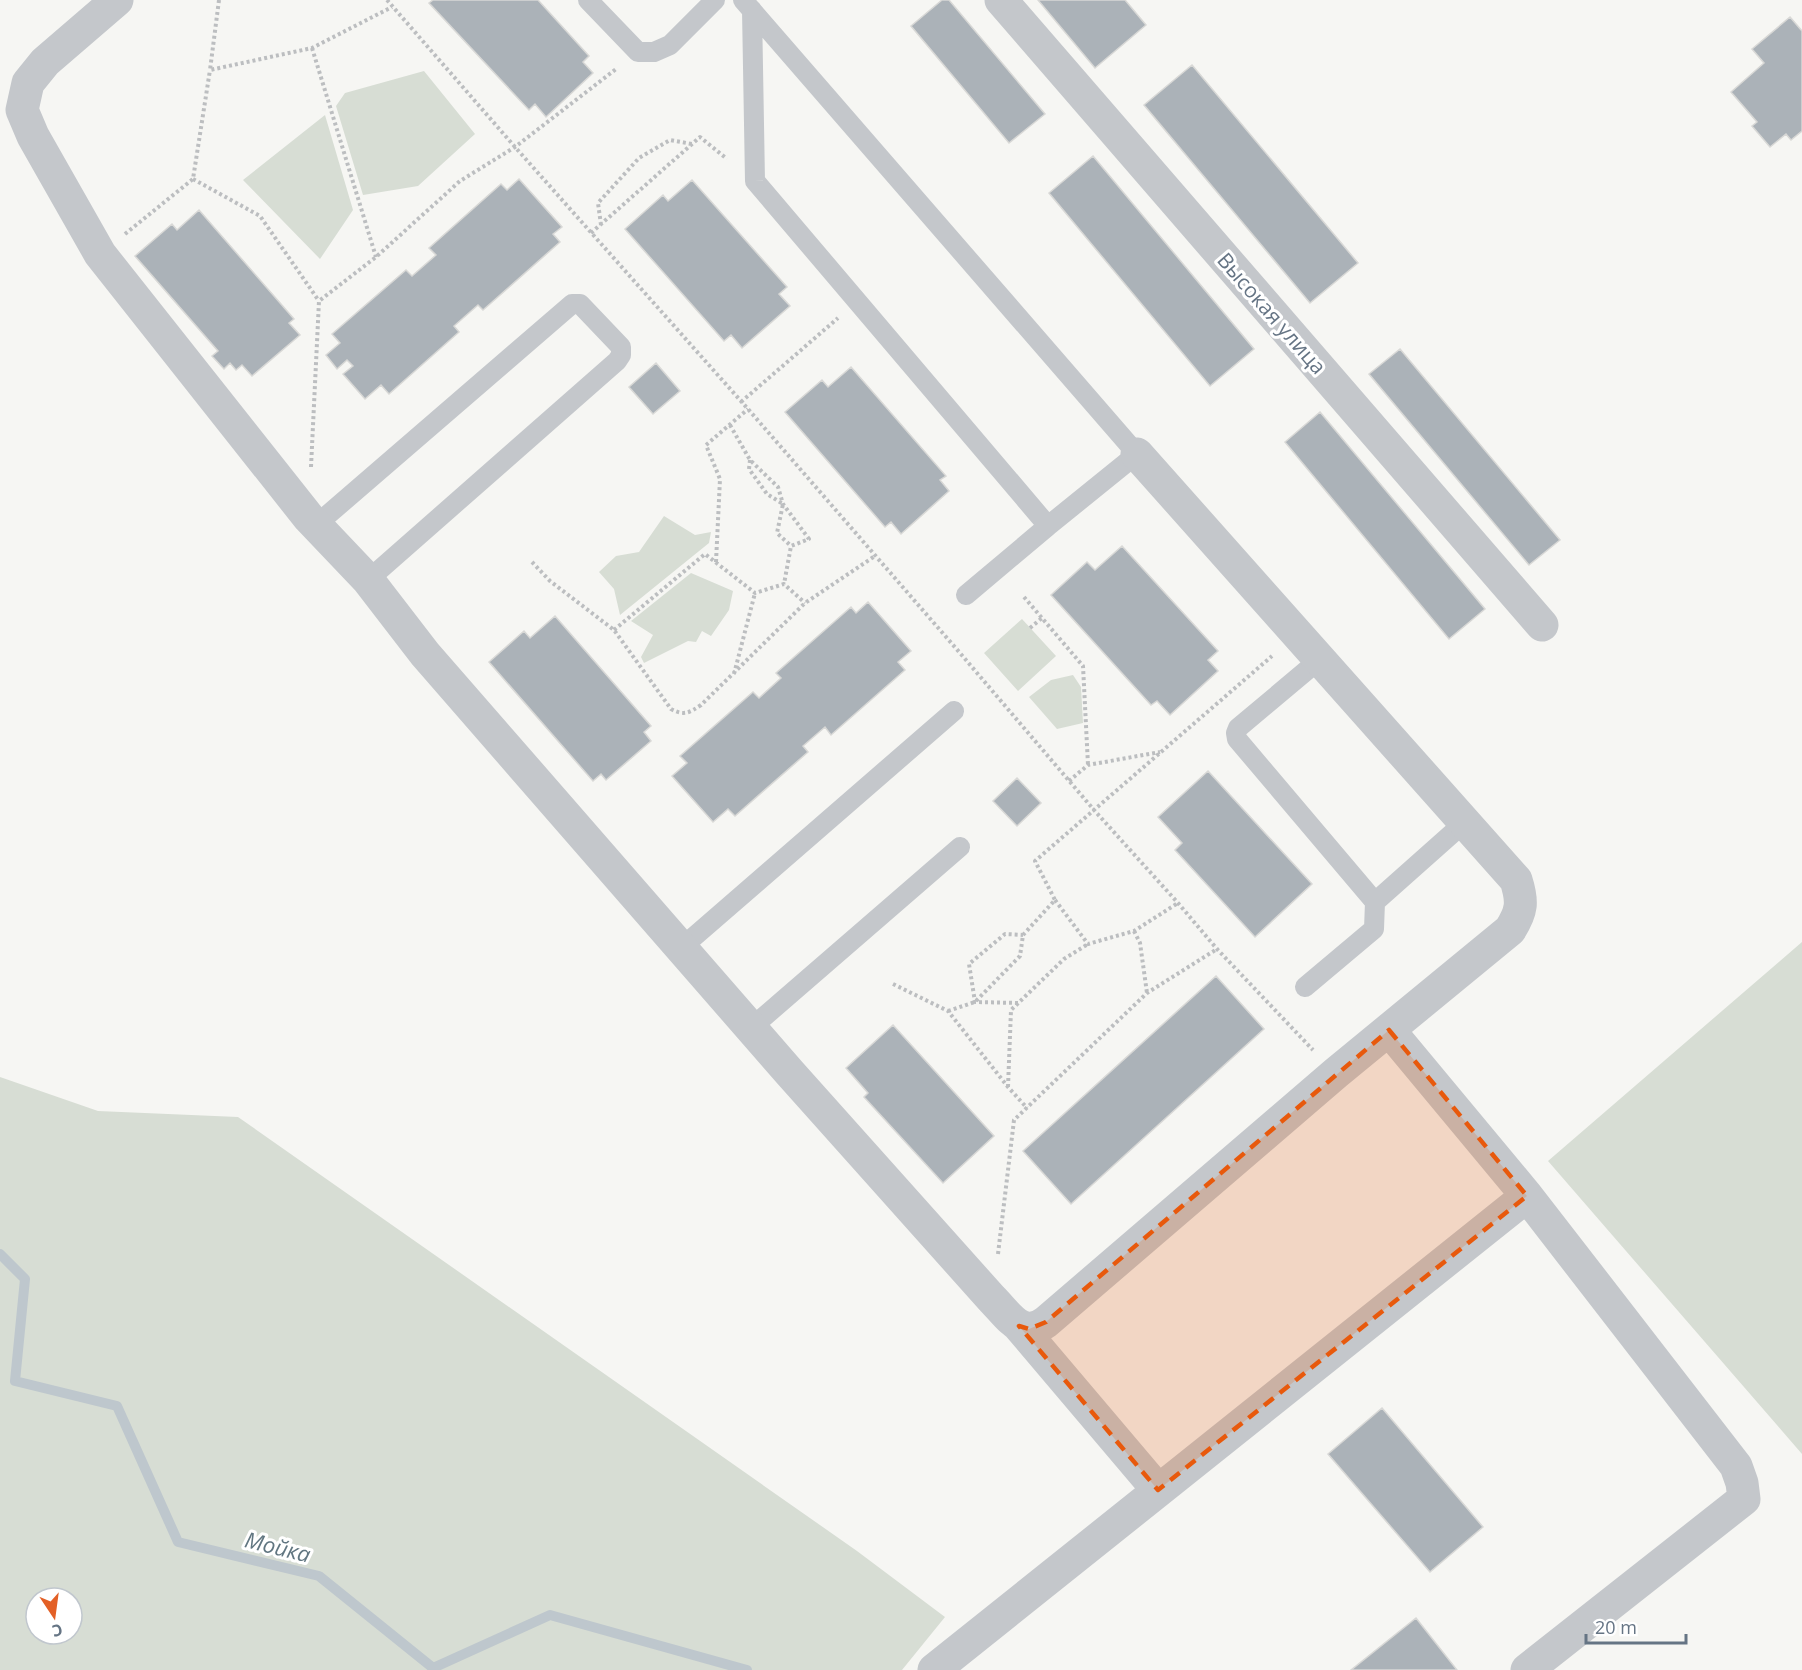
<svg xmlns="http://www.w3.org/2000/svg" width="1802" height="1670" viewBox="0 0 1802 1670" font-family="'Open Sans',sans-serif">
	<rect width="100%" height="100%" fill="#f6f6f3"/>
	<path fill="#d7ddd4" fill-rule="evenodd" d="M424,71L475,134L418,186L363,195L336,106L345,93Z
		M325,115L353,210L320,259L243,180Z
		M664,516L695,535L711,532L709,543L620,615L614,589L599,572L616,556L639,552Z
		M691,573L733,591L729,610L711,636L702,631L696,642L688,641L644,663L641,657L653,635L631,621Z
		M1022,619L1056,656L1018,691L984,653Z
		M1073,675L1081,687L1083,723L1057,729L1029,697L1051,680Z
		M1802,942V1454L1548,1161Z
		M0,1077L98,1111L238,1117L857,1551L945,1617L902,1670H0ZM36,1598H72V1634H36Z"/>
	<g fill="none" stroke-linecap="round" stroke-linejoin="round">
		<path stroke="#bec7cd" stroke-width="10" d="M0,1254L25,1279L15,1381L117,1406L178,1542L319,1576L433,1668L550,1615L747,1670"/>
	</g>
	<path fill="#abb2b8" stroke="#d8d8d6" stroke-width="1.5" d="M433,0H538L589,56L583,62L593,73L546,117L535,104L529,110L429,3Z
		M942,0H949L1045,114L1009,143L911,26Z
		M1038,0H1125L1146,25L1095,68Z
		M1790,17L1802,31V131L1791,140L1786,134L1770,147L1752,126L1757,122L1731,92L1764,63L1752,49Z
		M1192,65L1358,263L1310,303L1144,105Z
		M1093,156L1254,349L1210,386L1049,193Z
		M519,179L562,227L553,234L560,242L483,310L478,305L454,326L459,332L389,394L381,385L365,399L343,374L353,366L347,360L337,369L326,355L340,343L332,334L406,270L412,276L436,255L429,248L501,184L507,190Z
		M692,180L787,287L779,294L790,306L742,348L731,335L724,341L625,229L663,195L668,201Z
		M199,210L294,319L289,323L300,335L252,376L242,365L236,370L230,363L224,369L212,356L218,351L135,256L172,224L177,230Z
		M1400,349L1560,540L1529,565L1369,374Z
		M656,363L680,391L653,414L629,387Z
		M851,367L946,476L940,480L949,491L901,534L891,522L885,527L785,412L822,380L828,387Z
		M1320,412L1485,609L1449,639L1285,442Z
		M1122,546L1218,651L1208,660L1218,671L1170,715L1157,701L1151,705L1051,595L1087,562L1095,570Z
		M868,602L911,651L898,662L905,670L831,735L825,727L803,746L808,752L735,816L728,809L713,822L672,776L687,763L680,756L753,692L759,698L781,678L776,673L851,607L856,613Z
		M555,616L651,726L644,732L651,741L606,780L601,774L593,781L489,662L524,631L530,638Z
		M1208,771L1312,884L1255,937L1175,850L1182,843L1158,817Z
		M1017,778L1041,803L1017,826L993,801Z
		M1216,976L1264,1029L1071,1204L1023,1151Z
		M893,1025L994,1136L943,1183L864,1097L868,1093L846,1068Z
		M1382,1408L1483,1527L1430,1572L1328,1454Z
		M1416,1618L1457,1670H1351Z"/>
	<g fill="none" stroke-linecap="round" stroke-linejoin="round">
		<path stroke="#bcbec0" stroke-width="4" stroke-dasharray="3 3" stroke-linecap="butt" d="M219,0L210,70L312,48L392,7
			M387,0L515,147L748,409L960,653L1094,810L1178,903L1217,949L1313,1050
			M312,48L376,257
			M193,179L260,216L319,301
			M601,225L598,203L639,158L670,140L692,144
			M591,233L700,137L727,159
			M125,234L193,179L210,70
			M741,402L838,318
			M730,425L750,460L778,487L783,504L809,539L791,546L784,584
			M750,460L749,469L767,494L783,504L777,533L791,546
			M311,467L319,301L376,257L460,181L515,147L616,69
			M532,562L550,581L614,630L671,709C684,716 689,713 701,705L805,603L875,556
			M716,562L720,479L706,445L748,409
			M1024,597L1083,666L1088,765
			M1030,628L1042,618
			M614,630L705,554L755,593L784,584L805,603
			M734,674L755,593
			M1069,781L1088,765L1160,752
			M1055,900L1088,944L1134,931L1178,903
			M1134,931L1140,943L1147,993
			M893,984L948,1011L1008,1087L1027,1108
			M1018,1003L975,1002L969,964L1005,934L1023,935
			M948,1011L975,1002L1020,956L1023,935L1055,900L1035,861L1272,656
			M1008,1087L1011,1010L1064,959L1088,944
			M998,1254L1014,1120L1147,993L1217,949"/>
		<path stroke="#c4c7cb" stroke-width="20" d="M588,0L638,52H654L670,45L715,0
			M743,0L1137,454L1048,526L755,181L752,10
			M316,525L572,304H580L621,347V355L617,361L368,580
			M966,595L1048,526
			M1319,660L1238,728L1236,733L1237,739L1375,902
			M681,948L954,711
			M1305,987L1374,929L1375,902L1465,822
			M751,1028L960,847"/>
		<path stroke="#c4c7cb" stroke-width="33" d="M117,0L45,62L28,83L22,110L33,136L100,254L309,518L368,580L425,654L790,1073L992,1299C1009,1316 1022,1340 1046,1322L1336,1073L1510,930C1522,911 1523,902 1516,880L1137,454
			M1001,0L1542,625
			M1019,1326L1158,1490
			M934,1670L1527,1196L1389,1030
			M1527,1670L1744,1499L1742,1483L1736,1466L1527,1196"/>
	</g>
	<path fill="#e8590c" fill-opacity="0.2" stroke="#e8590c" stroke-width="4.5" stroke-dasharray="12 8" stroke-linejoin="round" d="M1389,1030L1527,1196L1158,1490L1019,1326L1029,1329L1046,1322Z"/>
	<g text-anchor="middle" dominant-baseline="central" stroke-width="6" stroke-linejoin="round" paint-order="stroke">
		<g font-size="21" fill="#657484" stroke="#fff">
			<text transform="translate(1272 313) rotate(49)">Высокая улица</text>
		</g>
		<g font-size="22" font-style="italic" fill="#617681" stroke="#fff">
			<text transform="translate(278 1546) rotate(14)">Мойка</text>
		</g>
	</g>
	<g transform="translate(54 1616) rotate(167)"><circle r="28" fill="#ffffff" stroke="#c1c7ce" stroke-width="1.5"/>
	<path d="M0-4.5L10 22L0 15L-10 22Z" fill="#e36026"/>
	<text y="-9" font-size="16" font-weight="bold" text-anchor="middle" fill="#657484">С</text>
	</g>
	<path d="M1586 1634v9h100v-9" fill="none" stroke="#657484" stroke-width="3"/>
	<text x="1595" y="1634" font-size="18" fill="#657484" stroke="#ffffff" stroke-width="4.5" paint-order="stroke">20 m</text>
</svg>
